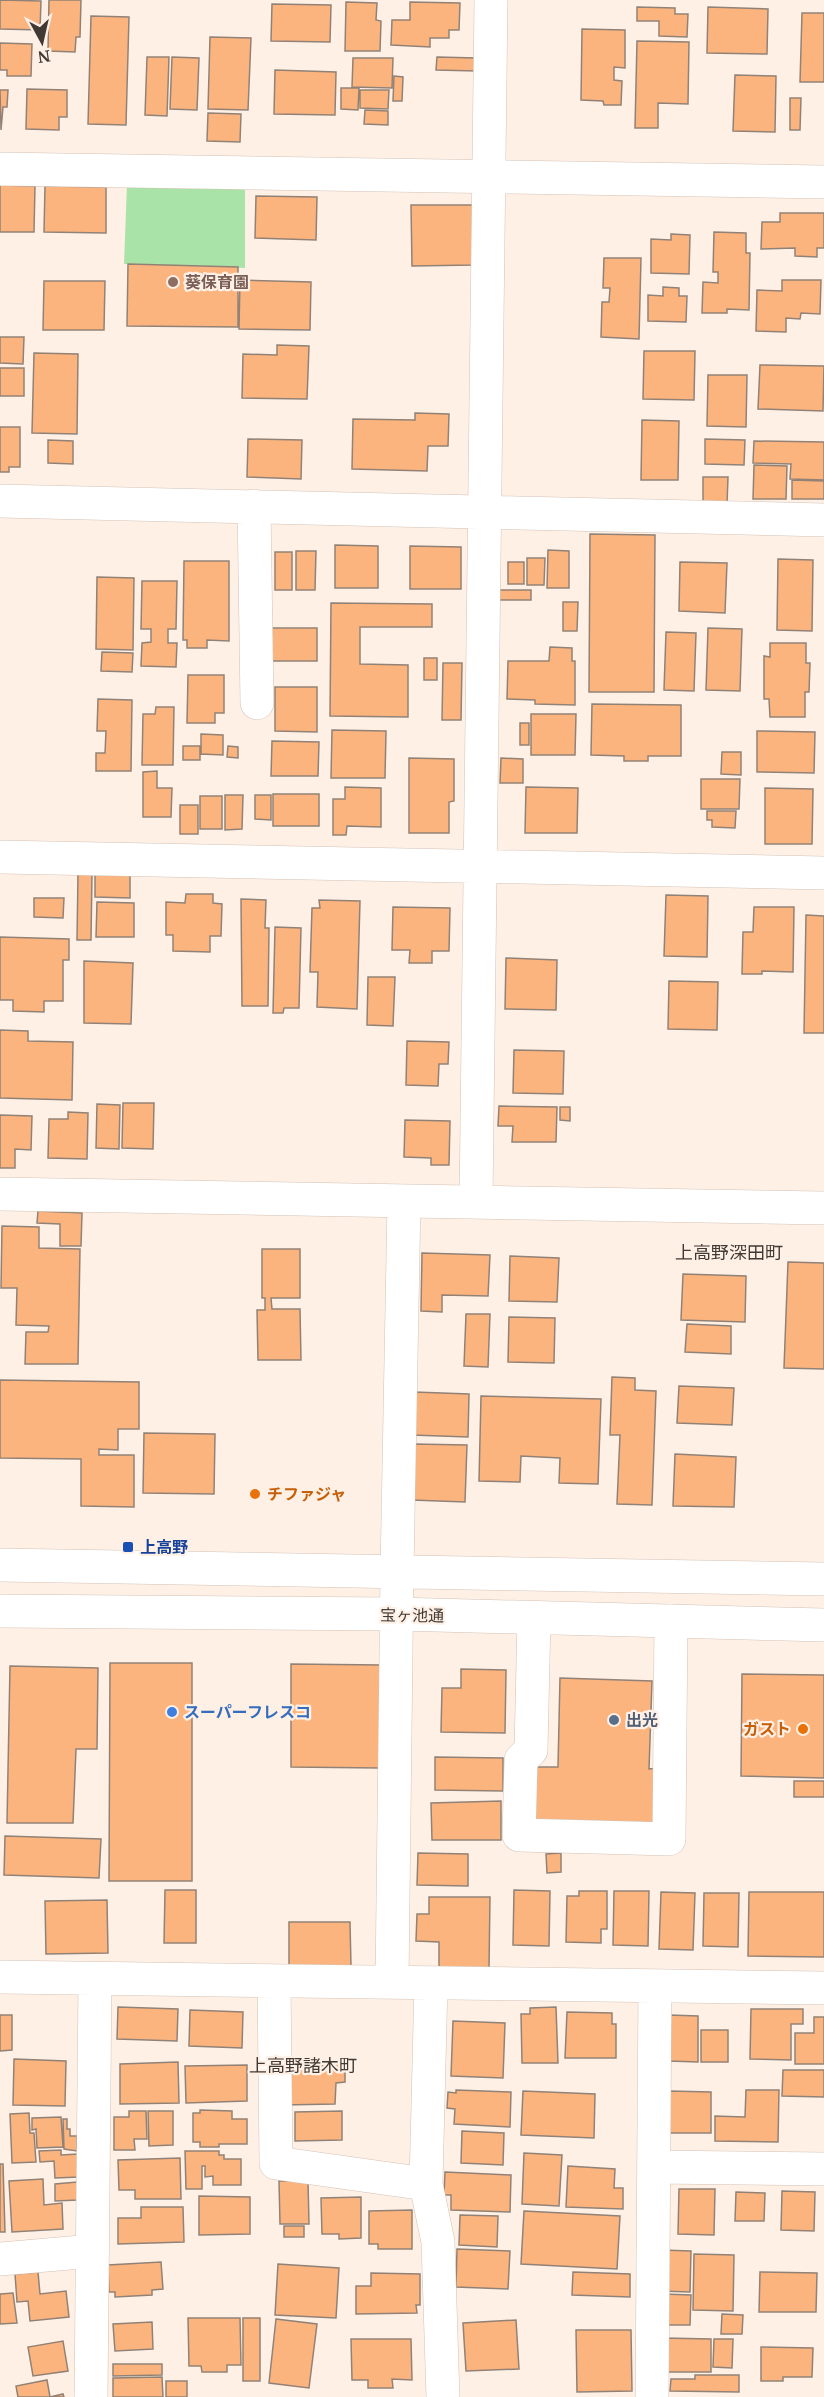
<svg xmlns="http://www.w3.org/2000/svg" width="824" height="2397" viewBox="0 0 824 2397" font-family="'Noto Serif','Noto Sans JP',serif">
	<rect width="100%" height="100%" fill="#fff0e6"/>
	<path fill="#a9e3a7" d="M127,184L245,185V268L124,264Z"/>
	<path fill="#fcb47f" stroke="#928276" stroke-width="1.5" d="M0,0L41,1L40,30L0,29Z
		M49,0H81L80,37H76L75,52L48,51Z
		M346,2L377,3L376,20L381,21L380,51H345Z
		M410,2L460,3L459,30H449V38H430V47L391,45L392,20H410Z
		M272,4L331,5L330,42L271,41Z
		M637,7L675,8V14H688L687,37L659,36V21H637Z
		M708,7L768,9L767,54L707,53Z
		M802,13H824V82H800Z
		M91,16L129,17L126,125L88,124Z
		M582,29L625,30V68L614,67V80L622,81L621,105H604L603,101L581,100Z
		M210,37L251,38L248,110L208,109Z
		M637,41L689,42L688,104L658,103V128H635Z
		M0,43L32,44L31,76H7V70H0Z
		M147,57H169L167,116L145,115Z
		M172,57L199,58L197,110L170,109Z
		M437,57L476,58V71L436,70Z
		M353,58H393L392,88L352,87Z
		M275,70L336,72L335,115L274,114Z
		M735,75L776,76L775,132L733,131Z
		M394,76L403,77L402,101H393Z
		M341,88H359L358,110L341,109Z
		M27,89L67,90V117H59V130L26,129Z
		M0,90H8L7,107H3L1,130Z
		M360,90H389L388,109L360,108Z
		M790,98H801L800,130H790Z
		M365,110L388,111V125L364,124Z
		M208,113L241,114L240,142L207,141Z
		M0,185L35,186L34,232H0Z
		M45,186L106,187V233L44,232Z
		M256,196L317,197L316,240L255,238Z
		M411,205H474V265L412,266Z
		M780,213H824V248H817V257L795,256V248L761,249L762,222H780Z
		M714,232L746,233V253H750L749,310L727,309V313H702L703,282L718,283V272H713Z
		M671,234L690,235L689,274L651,273V239L671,240Z
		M604,258H641L639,339L601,337L602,302H609L610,288H603Z
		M128,264L238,267V327L127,326Z
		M240,280L311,282L310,330L239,329Z
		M782,280H821L820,314L801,313L800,319L786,318V332L756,331L757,290L782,291Z
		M44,281H105L104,330H43Z
		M663,287L679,288V296H687L686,322L648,321V295L663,296Z
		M0,337H24L23,364L0,363Z
		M277,345L309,346L307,399L242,398L243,354L277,355Z
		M644,351H695L694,400L643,399Z
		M34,353L78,354L77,434L32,433Z
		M760,365L824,366L823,411L758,409Z
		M0,368H24V396H0Z
		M708,375H747L746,427L707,426Z
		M415,413L449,414L448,446H428L427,471L352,469L353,419L415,420Z
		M642,420L679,421L678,480H641Z
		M0,427H20V467H9V472H0Z
		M248,439L302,440L301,479L247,477Z
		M705,439L745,440L744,465L705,464Z
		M48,440L73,441V464L48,463Z
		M754,441L824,442V480L790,479L791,464L753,463Z
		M754,465L787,466L786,499H753Z
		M703,477H728L727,505L703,504Z
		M792,480L824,481V499H792Z
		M590,534L655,535L654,692H589Z
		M335,545L378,546V588H335Z
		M410,546L461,547V589H410Z
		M548,550L569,551V588H547Z
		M296,551H316L315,590H296Z
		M275,552H292V590H275Z
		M527,558H545L544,585H527Z
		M778,559L813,560L812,631L777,630Z
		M184,561H229V641L207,640V648H187V640H183Z
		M508,562H524V584H508Z
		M680,562L727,563L725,613L679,611Z
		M97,577L134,578L133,650L96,649Z
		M142,581H177L176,629H168V643H177L176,667L141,666L142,643L151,642V629H141Z
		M498,590H531V600H498Z
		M563,602H578L577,631H563Z
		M331,603L432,604V627H360V664L408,665V717L330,716Z
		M272,628H317V661H271Z
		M708,628L742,629L740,691L706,690Z
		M666,632L696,633L694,691L664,690Z
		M770,643H806V663H810L809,692H805V717H770L769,699H764V656L770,657Z
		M550,647L572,648V661H575V705L535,704V700L507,699L508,661H549Z
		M102,652L133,653L132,672L101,671Z
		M424,658H437V680H424Z
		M443,663H462L461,720H442Z
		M188,675H224V713H215V723H187Z
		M275,687H317V732L275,731Z
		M98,699L132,700L131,771H96V753H105L106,731H97Z
		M592,704L681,705V756H648V761H624V756L591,755Z
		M156,707H174L173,765H142L143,714H155Z
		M531,714H576L575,755H531Z
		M520,723H529V745H520Z
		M332,730L386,731L385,778H331Z
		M757,731L815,732L814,773L757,772Z
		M201,734L223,735V755L201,754Z
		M272,741L319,742L318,776H271Z
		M183,746H200V760H183Z
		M228,746L238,747V758L227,757Z
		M722,752H741V775L721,774Z
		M409,758L454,759V801L449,802V833H409Z
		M501,758L523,759V783H500Z
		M157,771V788H172L171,817H143V772Z
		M701,779H740L739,809H701Z
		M345,787L381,788V827L347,826L346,835H333V799H345Z
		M526,787L578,788L577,833H525Z
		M765,788L813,789L812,844H765Z
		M273,794H319V826H273Z
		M225,795H243L242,829L225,830Z
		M255,795H271V820L255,819Z
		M200,796H222V829H200Z
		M180,805H198V834H180Z
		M707,811H736L735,828L712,827V820H707Z
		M78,874H92L91,940H77Z
		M95,874L130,875V898L95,897Z
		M186,894H213V903L222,904L221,936H210V952L173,951V935H166V902L185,903Z
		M666,895L708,896L707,957L664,956Z
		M34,898H64L63,918L34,917Z
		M241,899L266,900L265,928H269L268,1006H242Z
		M319,900L360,901L357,1009L317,1007L318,972H310L312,908H320Z
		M97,902L134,903V937H96Z
		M393,907L450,908L449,951H432V963H409L410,950H392Z
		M754,907H794L793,972L762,971V974H742L743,932H753Z
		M806,915L824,916V1033H804Z
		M275,927L301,928L299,1008H284L283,1013H273Z
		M0,937L69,939V960H63V1001H44V1012L13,1011V1000H0Z
		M506,958L557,960L556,1010L505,1009Z
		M84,961L133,963L131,1024L84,1023Z
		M368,977H395L393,1026L367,1025Z
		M669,981L718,982L717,1030L668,1029Z
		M0,1030L28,1031V1041L73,1042L72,1100L0,1098Z
		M407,1041L449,1042L448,1064H439L438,1086L406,1085Z
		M514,1050L564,1051L563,1094L513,1093Z
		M123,1103H154L153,1149L122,1148Z
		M97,1104L120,1105L119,1149L96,1148Z
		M499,1106L557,1107L556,1142H512L513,1126H498Z
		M560,1107H570V1121L560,1120Z
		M68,1112L88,1113L87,1159L48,1158L49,1119H68Z
		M0,1115L32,1116L31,1150L15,1149V1168H0Z
		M405,1120L450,1121L449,1165H431V1158L404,1157Z
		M38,1211L82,1213L81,1246H60V1224L37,1223Z
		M2,1226L39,1227V1248L80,1249L78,1364H25L26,1332H48L49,1326L16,1325L17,1288H1Z
		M262,1249H300V1298H271L272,1309H300L301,1360H258L257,1310H265V1298H262Z
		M422,1253L490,1255L488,1296L442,1295V1312L421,1311Z
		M510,1256L559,1258L557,1302L509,1301Z
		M788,1262L824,1263V1369L784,1368Z
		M683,1274L746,1276L745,1322L681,1320Z
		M466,1314H490L488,1367L464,1366Z
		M509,1317L555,1318L554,1363L508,1362Z
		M687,1324L731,1326V1354L685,1352Z
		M612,1377L635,1378V1390L656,1391L652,1505L617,1504L620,1435H610Z
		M0,1380L139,1382V1429H118V1450L99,1449V1455H134V1507L81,1506V1459L0,1458Z
		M679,1386L734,1388L732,1425L677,1423Z
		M414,1392L469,1394L468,1437L412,1435Z
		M481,1396L601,1399L598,1484L559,1483L560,1458L521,1456L520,1482L479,1481Z
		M144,1433L215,1434L214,1494L143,1493Z
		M414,1444L467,1445L465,1502L412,1500Z
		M675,1454L736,1457L734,1507L673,1506Z
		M110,1663H192V1881H109Z
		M291,1664L381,1665L379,1768L291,1767Z
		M10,1666L98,1668L97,1749H76L73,1823H7Z
		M461,1669L506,1670L505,1733L441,1732L442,1688H461Z
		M742,1674L824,1675V1778L741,1776Z
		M560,1678L652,1681L649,1769L658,1768L657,1825L535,1823L536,1767H558Z
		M435,1757L503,1758V1791L435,1790Z
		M794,1781H824V1797H794Z
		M501,1801V1840H432L431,1803Z
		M5,1836L101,1839L99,1878L4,1875Z
		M418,1853L468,1854V1886L417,1885Z
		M561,1853V1872L547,1873L546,1854Z
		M165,1890H196V1943H164Z
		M514,1890L550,1891L549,1946L513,1945Z
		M579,1891H607V1929H601V1943L566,1942L567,1896H579Z
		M614,1891H649L648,1946L613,1945Z
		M661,1892L695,1893L693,1950L659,1949Z
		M749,1892H824V1957L748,1956Z
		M704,1893H739L738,1947L703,1946Z
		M429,1897H490L489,1968L439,1967V1942L416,1941L417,1914H429Z
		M107,1900L108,1953L46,1954L45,1901Z
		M289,1922H350L351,1966H289Z
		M118,2007L178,2009L177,2041L117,2039Z
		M556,2007L558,2063H522L521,2014H530V2008Z
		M751,2009H803V2024H791V2060L750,2059Z
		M190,2010L243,2012L242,2048L189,2046Z
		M567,2012L612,2013V2024H616V2058H565Z
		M0,2015H12V2050L0,2051Z
		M669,2015L698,2016V2062L668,2061Z
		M814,2017H824V2064H795V2033H814Z
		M453,2021L505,2023L503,2078L451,2076Z
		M701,2030H728V2062H701Z
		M14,2059L66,2061L65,2106L13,2105Z
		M333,2061H345V2082L336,2083L335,2104L282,2105L283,2066H333Z
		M178,2062L179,2103L120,2104V2064Z
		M247,2065V2101L186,2103L185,2066Z
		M783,2070H824V2097L782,2096Z
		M456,2090L511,2092L510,2127L454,2124L455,2109L447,2108L448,2092L456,2093Z
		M746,2090H779L778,2142L715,2141V2116L745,2117Z
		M523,2091L595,2094L594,2138L521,2135Z
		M669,2091L711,2092V2133H668Z
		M200,2110L232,2111V2119H247V2144H219V2147H200V2142H193V2113H200Z
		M129,2111H146L147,2139H134L135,2150H114V2117H129Z
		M148,2111H173V2145L149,2146Z
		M342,2111V2140L295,2141V2112Z
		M29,2113L30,2133H34L36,2162L12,2163L10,2114Z
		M61,2117L63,2147L37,2148L36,2129L32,2130V2118Z
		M63,2119H67V2129H70V2136H77V2151L64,2149Z
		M462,2131L504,2133L503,2165L461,2163Z
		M61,2150V2155L78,2154L79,2177L55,2178L54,2161L40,2162L39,2151Z
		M185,2151H219V2155H224V2159H241V2185H213V2176L205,2177V2166H202V2189H186Z
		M524,2153L562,2155L559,2206L522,2204Z
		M180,2158L181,2199H135V2190H119L118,2160Z
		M0,2164H3L5,2232H0Z
		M568,2166L615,2169L614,2188H623V2209L566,2207Z
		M445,2172L511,2175L510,2212L451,2210V2195H444Z
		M43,2179L44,2205L62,2203L63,2229L12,2232L9,2181Z
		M279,2181H308L309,2224H280Z
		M77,2182L78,2200L55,2201V2184Z
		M679,2189H715L714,2235L678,2234Z
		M782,2191L815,2192L814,2231L781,2230Z
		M736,2192L765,2193L764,2221H735Z
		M199,2196L250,2197V2234L199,2235Z
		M361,2197V2238L339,2239V2234H322L321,2198Z
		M141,2207H183L184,2242L118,2244V2218H141Z
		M412,2210V2249H378V2244H369V2211Z
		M524,2211L620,2216L617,2269L521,2264Z
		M460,2215L498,2216L497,2247L459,2245Z
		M284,2226H304V2237H284Z
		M457,2249L510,2251L508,2289L456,2287Z
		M661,2250L691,2251L690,2292L660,2291Z
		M694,2254L734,2255L733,2311L693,2310Z
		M161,2262L163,2289L152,2290V2295L115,2297V2292H109L108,2265Z
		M278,2264L339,2268L336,2318L275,2315Z
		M38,2272L40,2294L66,2291L69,2317L30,2321L28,2301L17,2302L15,2274Z
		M573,2272L630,2274V2297L572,2295Z
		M760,2272L817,2273L816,2312H759Z
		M371,2273L420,2274V2305H416L417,2313L356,2314V2286H371Z
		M13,2293L17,2323L0,2324V2294Z
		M663,2294L691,2295L690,2325H663Z
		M722,2314L743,2315L742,2334H721Z
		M188,2318H240L241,2365H227V2372H202L201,2366H189Z
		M243,2318H260V2381H243Z
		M276,2319L317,2324L309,2388L269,2383Z
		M516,2320L519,2369L466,2371L463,2323Z
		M152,2322L153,2349L115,2351L113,2324Z
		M576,2330H631L632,2391L577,2392Z
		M663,2338L711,2339V2372H662Z
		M351,2339H411L412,2380L392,2379L393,2388H368V2380H352Z
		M714,2339H733L732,2368L713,2367Z
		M63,2341L68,2371L33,2376L28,2347Z
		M761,2347L813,2348L812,2377H783V2381H761Z
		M113,2364H162V2375L113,2376Z
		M695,2375H739V2392L670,2391L671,2379H695Z
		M162,2377L163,2397H113V2378Z
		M47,2380L50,2397L63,2394L64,2397H18L16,2386Z
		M166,2381H187V2397H166Z"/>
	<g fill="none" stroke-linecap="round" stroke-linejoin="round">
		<defs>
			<path id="minor" d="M0,169L824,182
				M0,501L824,520
				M254,506L257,703
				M0,857L824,873
				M0,1194L824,1208
				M476,1202L491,0
				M0,1565L824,1579
				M0,1611L397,1614L824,1625
				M534,1618L531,1750L521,1760L519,1835L669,1839L671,1621
				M0,1977L824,1988
				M274,1981L276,2163L426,2184
				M392,1982L397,1571L404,1201
				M431,1983L426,2184L438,2242L443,2397
				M654,2167L824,2169
				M0,2259L93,2251
				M91,2397L95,1979
				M652,2397L655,1986"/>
		</defs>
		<use href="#minor" stroke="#d3c2b5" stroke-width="34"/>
		<use href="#minor" stroke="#fff" stroke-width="33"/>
	</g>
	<circle fill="#8d6e63" stroke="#fff0e6" stroke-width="2" cx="173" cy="282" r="6"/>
	<g fill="#e8710a" stroke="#fff0e6" stroke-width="2">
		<circle cx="255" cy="1494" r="6"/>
		<circle cx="803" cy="1729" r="6"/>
	</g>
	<rect fill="#1a4fb4" stroke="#fff0e6" stroke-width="2" x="122" y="1541" width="12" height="12" rx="3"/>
	<circle fill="#3f7fe0" stroke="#fff0e6" stroke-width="2" cx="172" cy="1712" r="6"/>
	<circle fill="#5c6f8a" stroke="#fff0e6" stroke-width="2" cx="614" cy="1720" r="6"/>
	<g text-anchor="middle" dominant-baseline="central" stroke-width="4.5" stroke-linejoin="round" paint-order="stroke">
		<g font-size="16" font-weight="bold" fill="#785e54" stroke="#fff0e6" text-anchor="start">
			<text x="185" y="282">葵保育園</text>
		</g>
		<g font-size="16" font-weight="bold" fill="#c56008" stroke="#fff0e6" text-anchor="start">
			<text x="267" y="1494">チファジャ</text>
			<text x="791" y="1729" text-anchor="end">ガスト</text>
		</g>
		<g font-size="16" font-weight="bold" fill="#164399" stroke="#fff0e6" text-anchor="start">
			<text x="140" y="1547">上高野</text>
		</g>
		<g font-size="16" fill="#403934" stroke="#fff0e6">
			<text transform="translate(412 1615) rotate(1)">宝ヶ池通</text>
		</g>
		<g font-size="16" font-weight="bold" fill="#366cbe" stroke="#fff0e6" text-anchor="start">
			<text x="184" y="1712">スーパーフレスコ</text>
		</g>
		<g font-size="16" font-weight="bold" fill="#4e5e75" stroke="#fff0e6" text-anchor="start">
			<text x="626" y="1720">出光</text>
		</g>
		<g font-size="18" fill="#403934" stroke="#fff0e6">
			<text x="729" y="1252">上高野深田町</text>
			<text x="303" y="2065">上高野諸木町</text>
		</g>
	</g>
	<g transform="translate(42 42) rotate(172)" stroke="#fff0e6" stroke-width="4.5" paint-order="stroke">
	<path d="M0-4.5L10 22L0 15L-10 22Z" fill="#403934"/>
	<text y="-9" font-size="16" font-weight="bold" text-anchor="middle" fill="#403934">N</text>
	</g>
</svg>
